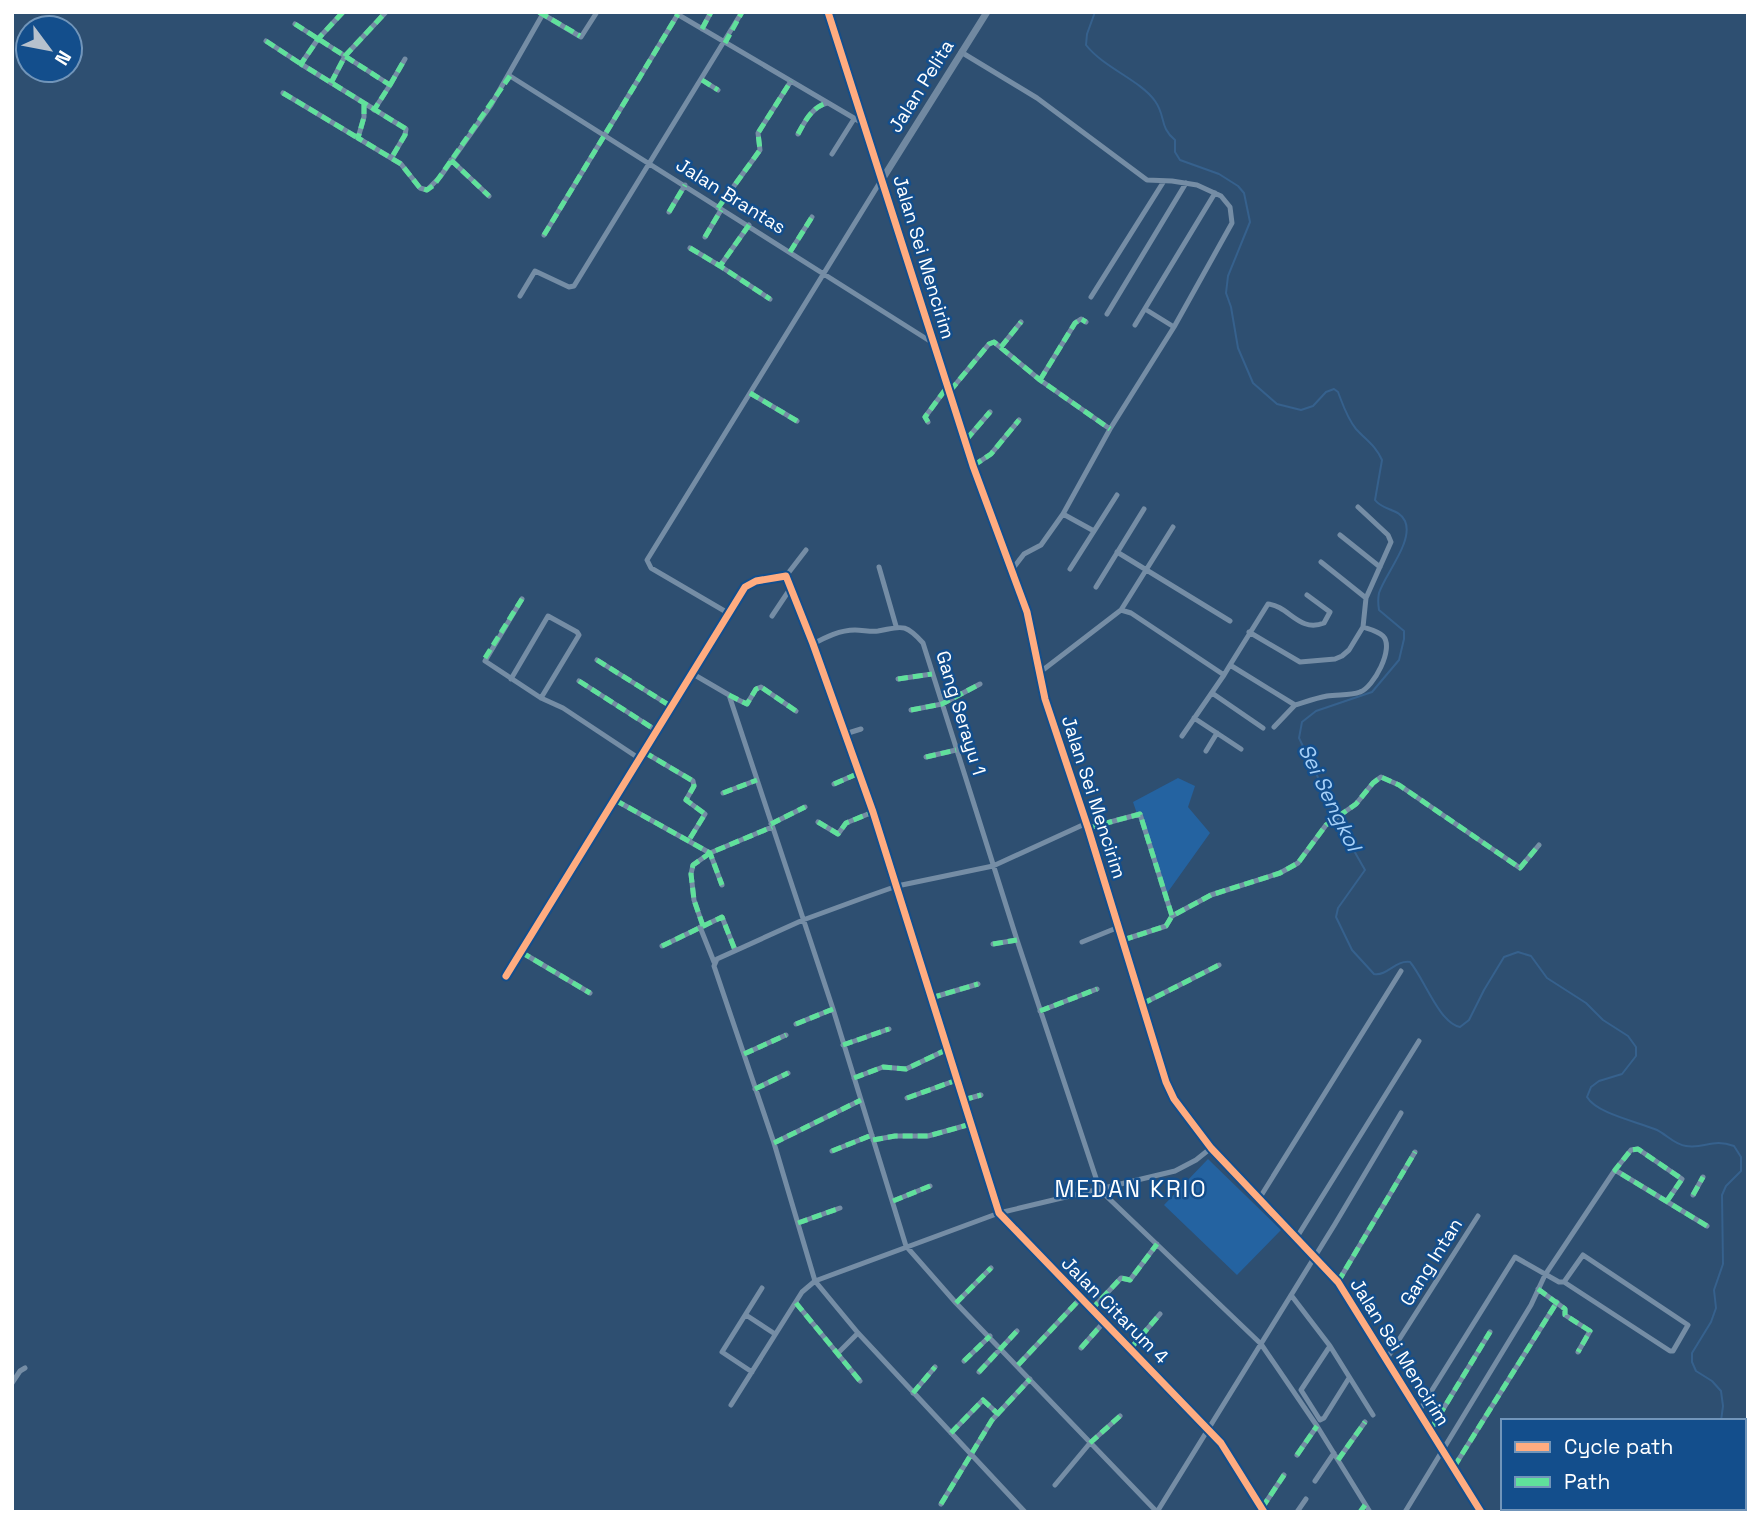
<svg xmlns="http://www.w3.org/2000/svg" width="1760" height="1524" viewBox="0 0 1760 1524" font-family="'Space Grotesk',sans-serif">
	<rect width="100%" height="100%" fill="#2e4f71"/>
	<path fill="#2463a1" d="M1178,778L1195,786L1188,807L1210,833L1165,896L1133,802Z
		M1208,1159L1281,1230L1237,1275L1164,1205Z"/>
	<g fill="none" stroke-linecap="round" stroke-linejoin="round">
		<path stroke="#36618d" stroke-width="2" d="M1095,12L1087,34L1086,45C1104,68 1140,80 1155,101C1166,116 1159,127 1175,140V152L1180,160L1219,174L1238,186L1244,193L1250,222L1228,276L1226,293L1231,307L1238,348L1253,383L1277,404L1301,410L1313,406L1326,392L1334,389L1338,392C1343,405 1347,418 1356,429C1366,440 1376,446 1382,460L1375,500C1383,511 1399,508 1405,521C1414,541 1385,574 1379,593C1378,598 1378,604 1379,610L1404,631V639L1399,660L1372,692L1316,711L1302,722L1299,738L1336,815
			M1339,820L1345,835L1365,870L1338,908L1336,917L1352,950L1374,974C1388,976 1395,960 1410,962C1424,978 1439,1023 1460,1027L1469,1020L1484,990L1504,957L1518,952L1531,956L1547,978L1586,1003L1603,1020L1628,1036L1636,1047V1056L1622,1074L1599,1081L1591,1087L1587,1097C1597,1114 1639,1122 1657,1130C1667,1135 1675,1145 1686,1146C1705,1149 1712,1138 1734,1146L1741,1157V1171L1726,1186L1722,1195L1723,1264L1714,1290L1716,1308L1711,1322L1692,1353V1362L1696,1371L1712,1381L1721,1391L1723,1406L1721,1421
			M1693,1512L1694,1508"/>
		<path stroke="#758da5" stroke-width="5" d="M343,12L318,39L301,64L406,129L405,135L392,157
			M539,12L581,37L597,12
			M677,14L864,124
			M295,24L390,85L374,110
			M702,29L711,12
			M266,41L301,64
			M961,52L1037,98L1147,180L1172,181L1197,185L1221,196L1230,207L1232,223L1174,327L1110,429L1063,514L1041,545L1024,554L1011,571
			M510,76L933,343
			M702,80L718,90
			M331,83L345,56L386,12
			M390,85L405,59
			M283,93L358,138
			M364,104V117L358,138L401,164L420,188L427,190L440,177L491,105L544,12
			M798,134C805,121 812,107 827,103
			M832,154L854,119
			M451,160L489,196
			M718,208L760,150L758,133L791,81
			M669,212L685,185
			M749,225L720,266L770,299
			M544,235L678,14
			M705,237L721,210
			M690,248L720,266
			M790,252L812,217
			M520,296L535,271L569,287L574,286L742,12
			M1091,297L1164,181
			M1145,309L1174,327
			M1107,314L1186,183
			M1135,325L1215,193
			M1001,347L1021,322
			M1040,380L1075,323L1081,319L1086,322
			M950,391L989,344L994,342L1040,380L1110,429
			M750,393L797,421
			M928,422L925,417L948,386
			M966,440L990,412
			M973,466L991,454L1019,420
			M1063,514L1094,531
			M1340,535L1380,567
			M1117,552L1230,621
			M1321,562L1366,598
			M879,567L896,626
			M1070,569L1117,495
			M786,576L806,550
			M1096,587L1144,509
			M522,599L485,661L541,698L563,708L640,759
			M1121,610L1131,613L1224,675L1230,665L1295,705C1305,702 1316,698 1327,696C1337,694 1350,696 1360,692C1373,688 1395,648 1383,636C1378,631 1369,629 1363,627
			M728,613L651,568L647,560L882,179
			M772,616L790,589
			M1249,632L1300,662L1335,659L1342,656L1349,650L1363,627L1366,598L1391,542L1388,535L1358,507
			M813,644C826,637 840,630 855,630C863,630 871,632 878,631C901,627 904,622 923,643L1017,940L1100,1190L1261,1344L1317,1426L1370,1512
			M597,660L672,707
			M1230,665L1268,604C1289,606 1299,633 1324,623L1330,612L1307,595
			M1039,673L1121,610L1173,527
			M693,674L729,695L833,1009L906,1246L956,1303L1157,1512
			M511,679L548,616L577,632L579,635L541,698
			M898,679L932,674
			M579,681L657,731
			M1212,693L1263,728
			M730,696L747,704L756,689L761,687L796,711
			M911,710L942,704L980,684
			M1194,718L1241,749
			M1274,727L1295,705
			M845,734L861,729
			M1182,736L1224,675
			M1206,751L1217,733
			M644,752L693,781L694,786L686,800L705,814L689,840
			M926,757L956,750
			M834,784L859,773
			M723,793L757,780
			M615,800L710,853L722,885
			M818,822L838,834L846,823L873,812
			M771,824L805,807
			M1088,828L1140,814L1172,916L1211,895L1280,873L1298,863L1326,825L1356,804L1373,783L1381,777L1399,785L1520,868L1539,845
			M703,926L694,900L691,874L693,865L710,853L772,827
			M700,927L714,962
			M1123,940L1166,926L1172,916
			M1082,942L1119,927
			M993,944L1017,940
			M662,946L722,917L735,950
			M521,952L590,993
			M506,976L745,587L756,581L786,576L813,644L873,812L999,1213L1221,1443L1264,1512
			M931,998L978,984
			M1142,1004L1219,965
			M1040,1011L1097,989
			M796,1024L833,1009
			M843,1045L889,1029
			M744,1054L786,1035
			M854,1078L883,1067L906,1069L948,1049
			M755,1089L788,1073
			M907,1098L957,1080
			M963,1100L981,1095
			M873,1140L895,1136H928L971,1124
			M774,1143L861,1100
			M832,1151L872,1135
			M1615,1170L1707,1226
			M1693,1195L1703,1177
			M1259,1199L1401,971
			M893,1201L930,1186
			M798,1223L840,1208
			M1297,1237L1419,1041
			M1338,1282L1415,1152
			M1538,1289L1565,1309V1315L1590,1331L1578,1352
			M1291,1295L1330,1346L1373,1415
			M796,1303L860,1381
			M956,1303L991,1268
			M1091,1310L1121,1278L1130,1280L1157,1244
			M746,1315L775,1334
			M1330,1346L1301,1390L1320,1420L1324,1418L1349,1378
			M1081,1348L1104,1322
			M1131,1348L1160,1314
			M838,1353L858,1333
			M1386,1360L1478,1216
			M964,1361L990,1336
			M1018,1365L1080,1299
			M752,1372L722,1352L762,1288
			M979,1372L1017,1331
			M12,1383L20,1371L25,1368
			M913,1393L935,1367
			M731,1405L802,1292L815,1281L999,1213L1175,1171L1196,1160L1211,1148
			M1419,1411L1515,1257L1559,1282H1564L1583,1255L1688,1325L1673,1351H1670L1564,1282
			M1431,1429L1490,1332
			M951,1433L983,1400L998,1414
			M1297,1455L1317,1426
			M1338,1460L1365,1422
			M1454,1467L1557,1302
			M1315,1481L1334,1453
			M1055,1485L1090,1443L1120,1416
			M941,1504L992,1420L1030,1379
			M1262,1508L1284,1475
			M1025,1512L858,1333L815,1281L774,1143L714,966L717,959L803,920L863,898L897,886L993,866L1087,823
			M1157,1512L1335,1224L1401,1113
			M1297,1512L1306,1499
			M1405,1512L1531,1305L1545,1275L1615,1170L1631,1150L1638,1149L1682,1179L1667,1201
			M1617,1512L1623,1508"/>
		<path stroke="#7189a1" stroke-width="7" d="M828,12L973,466L1027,612L1045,699L1088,828L1166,1082L1174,1099L1211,1148L1338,1282L1481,1512
			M883,178L987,12"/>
		<path stroke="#60e19b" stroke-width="5" stroke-dasharray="10 5" stroke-linecap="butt" d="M343,12L318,39L301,64L406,129L405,135L392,157
			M539,12L580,36
			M295,24L390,85L374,110
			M702,29L711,12
			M266,41L301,64
			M725,43L742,12
			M702,80L718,90
			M331,83L345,56L386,12
			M390,85L405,59
			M283,93L358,138
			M364,104V117L358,138L401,164L420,188L427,190L434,185L510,76
			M798,134C805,121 812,107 827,103
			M451,160L489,196
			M718,208L760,150L758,133L791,81
			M669,212L685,185
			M749,225L720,266L770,299
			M544,235L678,14
			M705,237L721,210
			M690,248L720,266
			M790,252L812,217
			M1001,347L1021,322
			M1040,380L1075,323L1081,319L1086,322
			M950,391L989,344L994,342L1040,380L1110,429
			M750,393L797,421
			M928,422L925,417L948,386
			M966,440L990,412
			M973,466L991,454L1019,420
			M485,658L522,599
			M597,660L672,707
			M898,679L932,674
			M579,681L657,731
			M729,695L747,704L756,689L761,687L796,711
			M911,710L942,704L980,684
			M644,752L693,781L694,786L686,800L705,814L689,840
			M926,757L956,750
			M834,784L859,773
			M723,793L757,780
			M615,800L710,853L722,885
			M818,822L838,834L846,823L873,812
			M771,824L805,807
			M1088,828L1140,814L1172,916L1211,895L1280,873L1298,863L1326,825L1356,804L1373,783L1381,777L1399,785L1520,868L1539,845
			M703,926L694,900L691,874L693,865L710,853L772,827
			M1123,940L1166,926L1172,916
			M993,944L1017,940
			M662,946L722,917L735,950
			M521,952L590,993
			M931,998L978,984
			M1142,1004L1219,965
			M1040,1011L1097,989
			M796,1024L833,1009
			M843,1045L889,1029
			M744,1054L786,1035
			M854,1078L883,1067L906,1069L948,1049
			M755,1089L788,1073
			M907,1098L957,1080
			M963,1100L981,1095
			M873,1140L895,1136H928L971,1124
			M774,1143L861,1100
			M832,1151L872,1135
			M1693,1195L1703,1177
			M893,1201L930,1186
			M1667,1201L1682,1179L1638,1149L1631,1150L1615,1170L1707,1226
			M798,1223L840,1208
			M1338,1282L1415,1152
			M1538,1289L1565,1309V1315L1590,1331L1578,1352
			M796,1303L860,1381
			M956,1303L991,1268
			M1091,1310L1121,1278L1130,1280L1157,1244
			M1081,1348L1104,1322
			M1131,1348L1160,1314
			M964,1361L990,1336
			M1018,1365L1080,1299
			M979,1372L1017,1331
			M913,1393L935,1367
			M1431,1429L1490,1332
			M951,1433L983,1400L998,1414
			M1090,1443L1120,1416
			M1297,1455L1317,1426
			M1338,1460L1365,1422
			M1454,1467L1557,1302
			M941,1504L992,1420L1030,1379
			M1262,1508L1284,1475
			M1360,1512L1365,1505"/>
		<defs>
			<path id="cycleway" d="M828,12L973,466L1027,612L1045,699L1088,828L1166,1082L1174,1099L1211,1148L1338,1282L1481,1512
				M506,976L745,587L756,581L786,576L813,644L873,812L999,1213L1221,1443L1264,1512"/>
		</defs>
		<use href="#cycleway" stroke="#134e8c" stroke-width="11"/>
		<use href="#cycleway" stroke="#ffac80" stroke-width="7"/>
	</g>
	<g text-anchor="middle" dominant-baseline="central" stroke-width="5" stroke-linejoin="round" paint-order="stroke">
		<g font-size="19" fill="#fff" stroke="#134e8c">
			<text transform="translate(921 86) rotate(-58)">Jalan Pelita</text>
			<text transform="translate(731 196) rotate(32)">Jalan Brantas</text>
			<text transform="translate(924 257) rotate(73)">Jalan Sei Mencirim</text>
			<text transform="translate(961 713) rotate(73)">Gang Serayu 1</text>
			<text transform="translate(1094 797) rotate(72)">Jalan Sei Mencirim</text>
			<text transform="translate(1431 1262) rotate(-58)">Gang Intan</text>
			<text transform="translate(1115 1310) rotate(45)">Jalan Citarum 4</text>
			<text transform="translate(1400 1352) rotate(58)">Jalan Sei Mencirim</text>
		</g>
		<g font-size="21" font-style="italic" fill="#a6d0f8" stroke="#134e8c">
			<text transform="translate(1330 797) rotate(64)">Sei Sengkol</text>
		</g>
		<g font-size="23" letter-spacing="2" fill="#fff" stroke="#134e8c">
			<text x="1131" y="1189">MEDAN KRIO</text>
		</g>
	</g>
	<rect width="1760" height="1524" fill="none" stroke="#ffffff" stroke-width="28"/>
	<rect x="1501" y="1419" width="245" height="91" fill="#134e8c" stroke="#7195ba" stroke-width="2"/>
	<rect x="1515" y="1442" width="35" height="10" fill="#ffac80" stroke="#7195ba" stroke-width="2"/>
	<text x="1564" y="1454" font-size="21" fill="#ffffff">Cycle path</text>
	<rect x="1515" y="1477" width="35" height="10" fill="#60e19b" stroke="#7195ba" stroke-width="2"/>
	<text x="1564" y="1489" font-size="21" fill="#ffffff">Path</text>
	<g transform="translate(49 49) rotate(122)"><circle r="33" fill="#134e8c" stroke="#7195ba" stroke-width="2"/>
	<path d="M0-5L12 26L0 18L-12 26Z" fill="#b6c1cd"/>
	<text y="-10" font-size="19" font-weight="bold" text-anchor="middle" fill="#ffffff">N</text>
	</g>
</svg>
